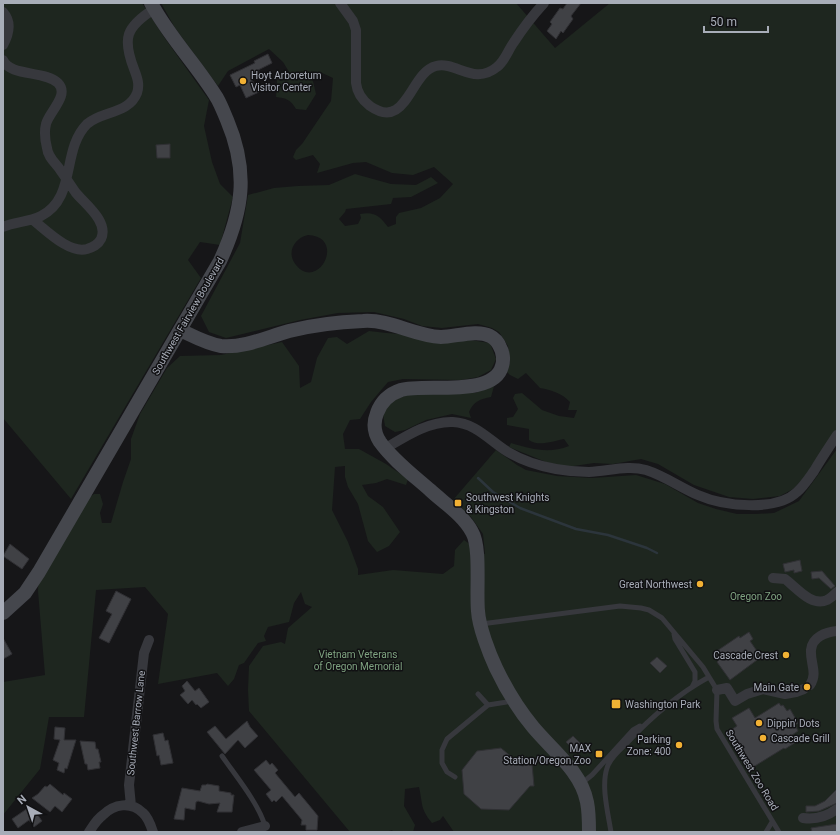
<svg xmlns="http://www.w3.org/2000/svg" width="840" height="835" viewBox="0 0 840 835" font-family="Roboto,sans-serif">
	<rect width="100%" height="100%" fill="#161618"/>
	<path fill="#1e261f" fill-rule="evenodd" d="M3,3H142L164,37L209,100L204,126L212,162L220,184L233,197L220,245L200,242L188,260L201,278L71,499L3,418Z
		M161,3H516L555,48L610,3H837V430L805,477L793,489L780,496L753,499L729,497L694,485L658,464L641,459L613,464L594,463L567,467L546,462L509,447L511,443C532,449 548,454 569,446L564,439C553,441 538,447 529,440V429L507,425V418L513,417L518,409L513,398L515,394L522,393L542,410L559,416L574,418L577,410H568L570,402C562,393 551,390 540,388L526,373L518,379L510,375L507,372L510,362L508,346L499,332L492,328L478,324L442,328L422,326L404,319L374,312L338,313L300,320L226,338L209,332L201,316L240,243L248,195L274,188L298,186L329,185L355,174L391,184L416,185L431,177L438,183L411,197L393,198L391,204L346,209L345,212L339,219L345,226L358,224L361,218L360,214C374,211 380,216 388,227L396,224V217L399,213L421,208L440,198L453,184L434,167L413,175L392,173L366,162L353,163L317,173L320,164L313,155L296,160L293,157L296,150L302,144L331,101L333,78L320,72L311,73L316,94L306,110L296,109C291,100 286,98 276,97L277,80L291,75L283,62L269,49L228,71L218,86L175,28ZM308,235C347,237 318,292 296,265C286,253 294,238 308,235Z
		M369,331C409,336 451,336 490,343L496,359L491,370L478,377L461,380L403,379L388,382L371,402L360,419L350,420L343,434L345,449H359L386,464L408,479L406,485L387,479L376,483L362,485L368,496L383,507L400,532L389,546L377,552L368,541L358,504L348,487L345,477V466L335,467L332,510L348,542L358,569V575L393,570L443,574L454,566L455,550L464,540C472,545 477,551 485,554L483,534L471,517L453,500L496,450L517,465L526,470L557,476L592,478L636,475L665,484L698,503L716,509L737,514H755L774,513L799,501L837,449V832H454L443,816L440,820L432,823C420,808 423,805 419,787L405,789L404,806L415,825L413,832H394L392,830L386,832H350L249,711L248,690L249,666L263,646L281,642L285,644L288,628L312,607L305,604L301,592L294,603L289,622L268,627L264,636L266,641L258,643L244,663L239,665L234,679L228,686L217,673L158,684L168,614L145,587L96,590L84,717H49L40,769L3,815V682L45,675L38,591L39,572L77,506L94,494H100L103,504L100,513L102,523H111L123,482L131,459V439L140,414L167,368L180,356L221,355L282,342L299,366L300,388L311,382L317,358L328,338L337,337L347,344Z
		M494,386L491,397C480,399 474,401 469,412L471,418L452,414L426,420L405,430L395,432L385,426L383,414L392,401L412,393H475Z"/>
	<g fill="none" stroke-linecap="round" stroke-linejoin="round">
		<path stroke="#2c353c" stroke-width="2.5" d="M478,478L493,492L520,508L576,529L608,535L647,548L657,553"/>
	</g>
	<path fill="#404145" stroke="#303034" d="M567,3H581L571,16L573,19L563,33L561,31L556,39L547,31L552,24L550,22L560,8L563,9Z
		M268,54L272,63L258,70L260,74L251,78L259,92L246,98L240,85L236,87L230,75L255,63L254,61Z
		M170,144V158H157L156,145Z
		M10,544L29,559L22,569L3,556Z
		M800,560L802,571L794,573V570L785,572L783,564Z
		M822,571L835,586L831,589L819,578L812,579L811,572Z
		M116,591L131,599L109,643L99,638L112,614L106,611Z
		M749,632L753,639L750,641L761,657L730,680L717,662L719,660L714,653L739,636L740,638Z
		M3,638L12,654L3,659Z
		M657,657L667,666L660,673L650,663Z
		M187,681L195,691L199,688L209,702L201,708L197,704L196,705L192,700L188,704L180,695L185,691L182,686Z
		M779,703L781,706L783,705L787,711L790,709L798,723L795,725L798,731L792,735L796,742L785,749L784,748L750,769L728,732L737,726L732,718L749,708L755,718Z
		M247,721L250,727L258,736L245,748L238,740L225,754L207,732L215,726L226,739Z
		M55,727L65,728L64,740H76L67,769L65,768L64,773L57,770L59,763L53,760L60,740L54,739Z
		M163,733L165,741L168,740L173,763L161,765L159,755L157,756L153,735Z
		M573,736L582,745L575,751L566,742Z
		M80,741L95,742L96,749H98L101,762H99L100,768L88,770L87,764H85Z
		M501,748L522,766L532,764L534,786H530L509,810L481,809L464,794L462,770L477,751Z
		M266,760L270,765L272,763L278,770L275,773L295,797L299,793L318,816L317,830H306V825H301L302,820L282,796L276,802L274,800L272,802L266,794L271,790L254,770Z
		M50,784L63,795L64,793L72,799L62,812L55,806L50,812L32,798L38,794L45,786L47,787Z
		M207,784L219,786V791L231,793V795H234L232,812H217L220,803L209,804L198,801L196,802L195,810L185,808L184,820L174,819L182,788L200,791L202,785H206Z
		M837,789V803L819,811L806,812V806H815L825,801Z
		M31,806L42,821L34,827L29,820L18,828L12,819Z
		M837,824V832H812L811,828Z"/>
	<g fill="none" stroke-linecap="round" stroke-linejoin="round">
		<path stroke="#37383d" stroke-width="5" d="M481,624L620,606L641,608L649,610L662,618L703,667L717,690L716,721L717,729L779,832
			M674,634L675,639L695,672V681L692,687
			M478,694L488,705
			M222,756C235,775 259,804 265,826
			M455,777L447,772L442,763V750L447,739L488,705L513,701
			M582,783L592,775L633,730L640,726
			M611,832C608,813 601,786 607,768C610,758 619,751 626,744C651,717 676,695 709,677
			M766,832L772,822"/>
		<path stroke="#37383d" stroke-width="10" d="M340,3L353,21L356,30V83C357,92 362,100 370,106C407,132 410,72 436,66C456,61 474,86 497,67C505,61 508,50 514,42C523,28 533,15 544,3
			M3,12C12,22 9,34 3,45
			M3,60C10,77 45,70 58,83C70,95 49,112 46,124C44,132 45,140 47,148C48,158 56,163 61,171C66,178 71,186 76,193C86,205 109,222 101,239C98,245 93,247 87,249C69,254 46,230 33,220
			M3,227C15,222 29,222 41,216C77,198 61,150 87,124C101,111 129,114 137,93C140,84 137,77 134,69C122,38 126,27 154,9
			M386,448C406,436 429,421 453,422C476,423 490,441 508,452C523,461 539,466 556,469C567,471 578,472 589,472C609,471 628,465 646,470C665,476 681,488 698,495C723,506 776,512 797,492C804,486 809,478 814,471C821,459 829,447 837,435
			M773,578L785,579C796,587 811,607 827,600C831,598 834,595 837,592
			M810,685C818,673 810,663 811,650C812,637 826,632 837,631
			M717,690L727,688L735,701L747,694L763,689L785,694L796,692L804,689
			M131,806L129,785L144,653L149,640
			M803,818C816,820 826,817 837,809
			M89,832C93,826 97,819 103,815C114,804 131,801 143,813C148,817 151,826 153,832
			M242,832L265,826"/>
		<path stroke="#45474d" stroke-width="14" d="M180,330C193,336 207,344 221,346C245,348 267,337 289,331C313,325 338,322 363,321C390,319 414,336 441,337C455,337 477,329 490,336C494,338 498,342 500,347C503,352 504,360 502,366C494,398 424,383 401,390C389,394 381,402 377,413C373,423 374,433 380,442C393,460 413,475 430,490C444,503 463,515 472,532C481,547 476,591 478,611C479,627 489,653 496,668C506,689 518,709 533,727C552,750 581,771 587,802C589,812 589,822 589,832
			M3,613L25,593L39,572L220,261C243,211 249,172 227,120C224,113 221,105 217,98C197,65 169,37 151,3"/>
	</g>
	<g fill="#f2b134" stroke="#111113" stroke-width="1.5">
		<circle cx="243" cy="81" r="4"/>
		<rect x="454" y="499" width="8" height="8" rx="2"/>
		<circle cx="700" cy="584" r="4"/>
		<circle cx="786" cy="655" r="4"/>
		<circle cx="807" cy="687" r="4"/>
		<rect x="611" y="699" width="10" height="10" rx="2"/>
		<circle cx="759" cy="723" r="4"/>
		<circle cx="763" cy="738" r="4"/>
		<circle cx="679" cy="745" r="4"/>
		<rect x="595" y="750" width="8" height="8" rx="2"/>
	</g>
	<g text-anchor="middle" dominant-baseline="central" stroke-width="3" stroke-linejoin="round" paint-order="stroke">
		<g font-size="10" fill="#a8adb8" stroke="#111113" text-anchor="start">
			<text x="251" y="75">Hoyt Arboretum<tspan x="251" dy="12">Visitor Center</tspan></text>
			<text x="466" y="497">Southwest Knights<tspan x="466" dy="12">&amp; Kingston</tspan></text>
			<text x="692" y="584" text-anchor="end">Great Northwest</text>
			<text x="778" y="655" text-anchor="end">Cascade Crest</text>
			<text x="799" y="687" text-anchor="end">Main Gate</text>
			<text x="625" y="704">Washington Park</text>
			<text x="767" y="723">Dippin' Dots</text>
			<text x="771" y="738">Cascade Grill</text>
			<text x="671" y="739" text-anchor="end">Parking<tspan x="671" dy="12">Zone: 400</tspan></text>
			<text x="591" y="748" text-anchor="end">MAX<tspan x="591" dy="12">Station/Oregon Zoo</tspan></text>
		</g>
		<g font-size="10" fill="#a8adb8" stroke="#111113">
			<text transform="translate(188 316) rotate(-60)">Southwest Fairview Boulevard</text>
			<text transform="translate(136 723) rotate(-84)">Southwest Barrow Lane</text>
			<text transform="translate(752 770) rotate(59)">Southwest Zoo Road</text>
		</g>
		<g font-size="10" fill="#7fa381" stroke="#111113">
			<text x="756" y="596">Oregon Zoo</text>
			<text x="358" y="654">Vietnam Veterans<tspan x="358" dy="12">of Oregon Memorial</tspan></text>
		</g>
	</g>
	<rect width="840" height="835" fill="none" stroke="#a8adb8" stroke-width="8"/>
	<g transform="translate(28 807) rotate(320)" stroke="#111113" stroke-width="3" paint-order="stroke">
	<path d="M0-3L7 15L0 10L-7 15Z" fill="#a8adb8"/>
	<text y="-6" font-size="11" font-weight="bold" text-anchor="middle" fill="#a8adb8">N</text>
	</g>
	<path d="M704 26v6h64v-6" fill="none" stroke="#a8adb8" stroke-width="2"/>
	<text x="710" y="26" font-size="12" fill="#a8adb8" stroke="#111113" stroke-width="3" paint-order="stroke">50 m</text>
</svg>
